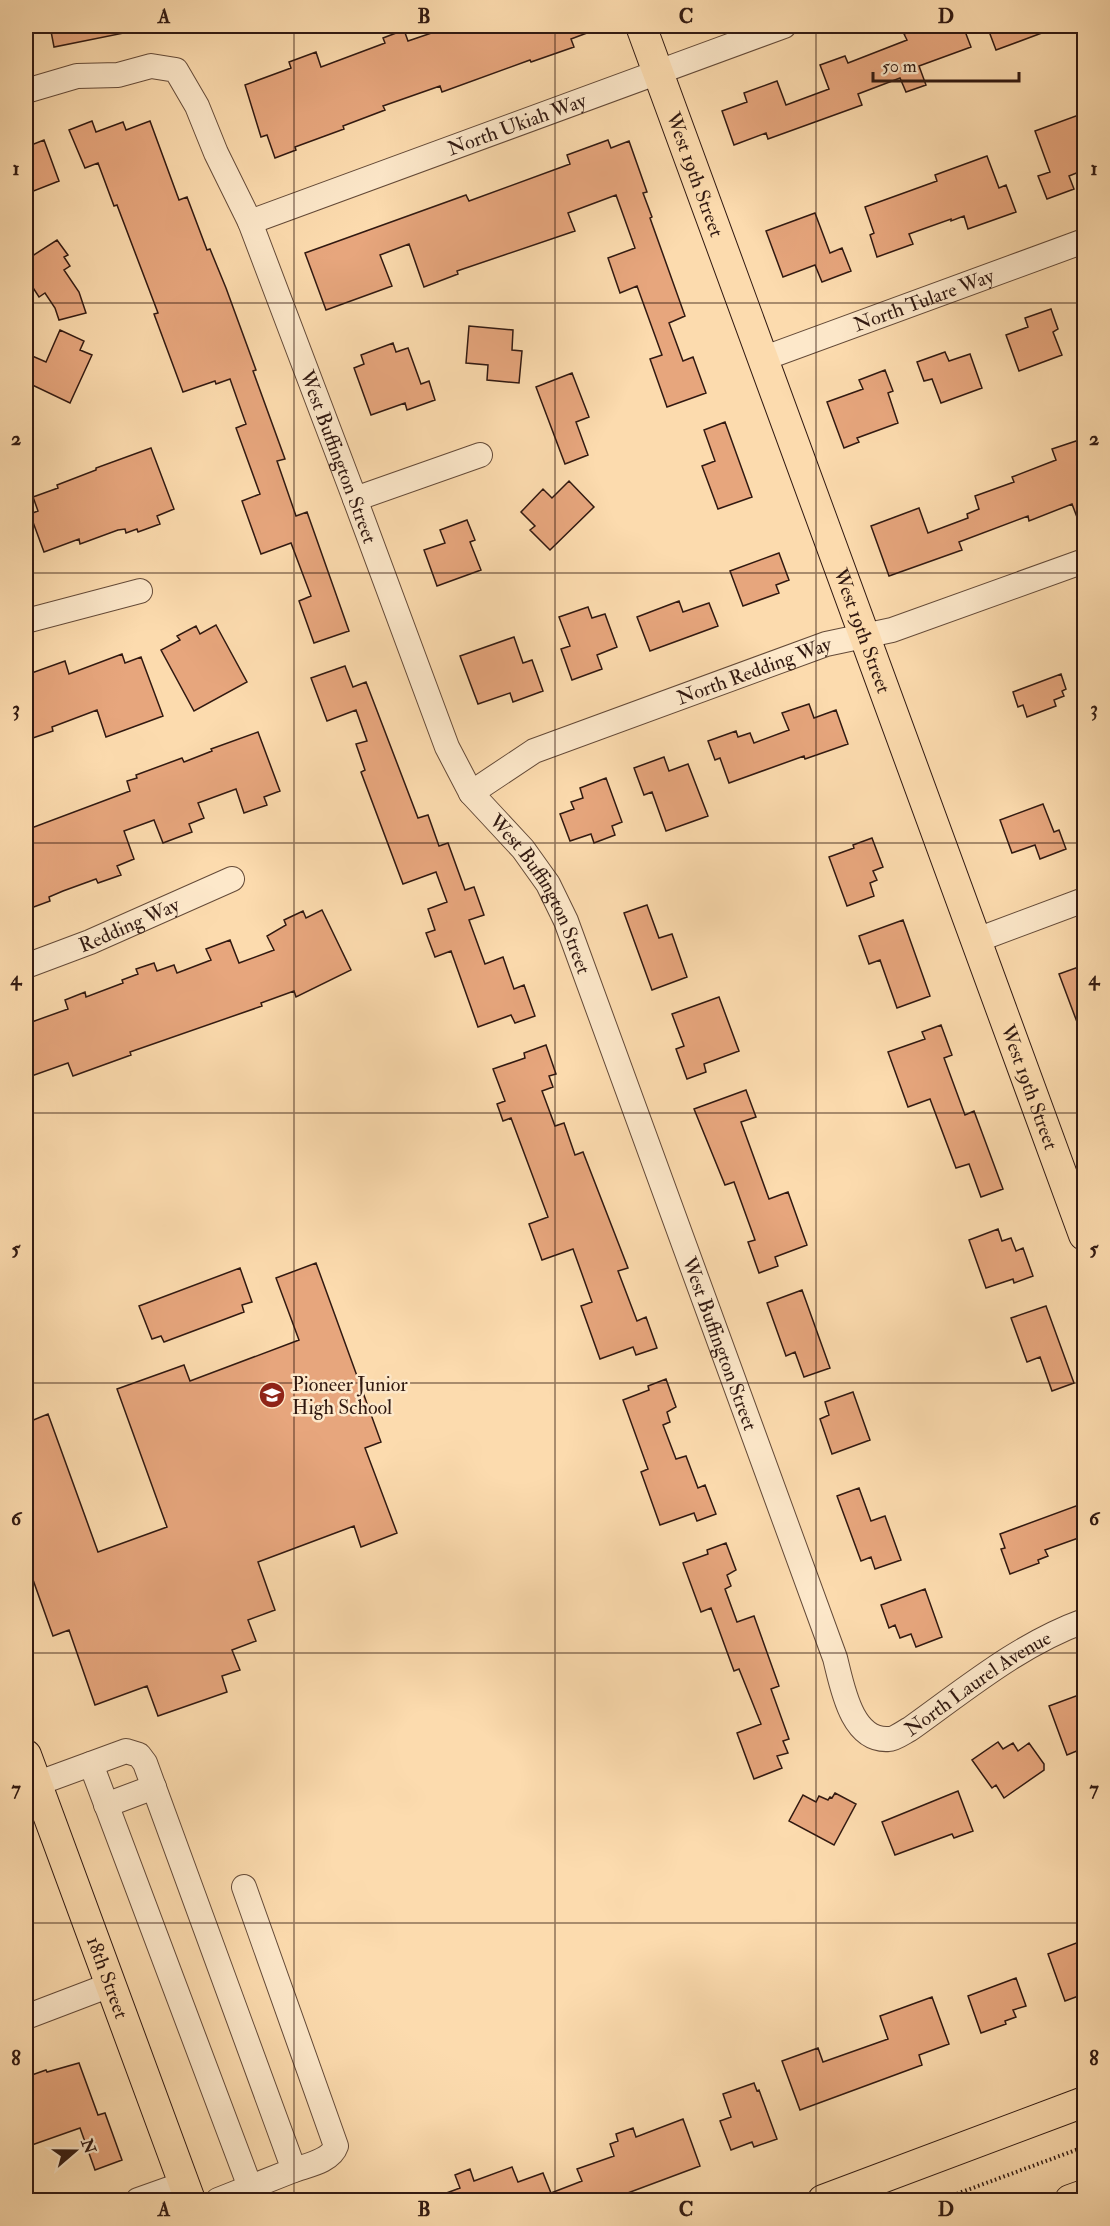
<svg xmlns="http://www.w3.org/2000/svg" width="1110" height="2226" viewBox="0 0 1110 2226" font-family="'IM FELL Double Pica',serif">
	<rect width="100%" height="100%" fill="#fcdbae"/>
	<filter id="stains"><feTurbulence type="fractalNoise" baseFrequency=".00333" numOctaves="4"/><feColorMatrix values="0 0 0 0 .2 0 0 0 0 .09 0 0 0 0 .02 0 0 0 .5 -.17"/></filter>
	<radialGradient id="worn" r=".72"><stop offset=".6" stop-color="#630" stop-opacity="0"/><stop offset="1" stop-color="#630" stop-opacity=".3"/></radialGradient>
	<path fill="#e7a67d" stroke="#311911" stroke-width="1.5" d="M50,26H123L124,33L54,47Z
		M452,26H603V27L571,39L574,47L531,62L530,60L442,92L440,86L383,106L385,110L343,126L344,129L295,147L296,150L275,158L267,135L261,137L245,85L291,68L289,62L316,52L321,67L385,43L383,38L404,30L408,41Z
		M927,26H963L971,47L919,66L926,85L906,92L900,78L858,94L862,105L768,139L766,133L734,145L722,111L747,102L744,93L777,81L786,105L829,89L820,65L845,56L848,63L907,40L904,34Z
		M987,26H1058V27L996,50Z
		M1084,113V170L1069,176L1074,189L1047,199L1038,176L1050,172L1035,131Z
		M92,121L96,132L123,122L126,130L150,121L179,200L187,197L207,250L210,249L226,288L256,370L253,371L285,459L277,461L296,516L307,512L349,631L314,643L299,601L311,596L291,543L261,554L242,501L260,494L236,428L246,424L230,379L216,384L215,381L183,392L154,314L158,313L117,205L114,206L98,163L85,168L69,130Z
		M44,140L59,181L26,194V147Z
		M608,140L611,148L629,141L647,192L643,193L652,217L650,218L685,316L669,323L683,361L693,357L706,393L667,407L650,359L662,355L637,286L620,293L608,258L635,248L616,195L568,213L575,231L457,271L458,274L424,287L409,244L380,255L392,286L326,310L305,253L466,195L469,201L570,164L567,155Z
		M987,156L999,188L1006,185L1016,212L968,229L964,216L951,221V219L909,234L913,244L877,257L870,235L874,233L865,207L937,181L935,175Z
		M815,213L830,253L842,248L851,271L822,282L815,265L783,277L766,231Z
		M57,240L68,255L64,257L70,266L64,270L79,292L86,313L59,320L55,308L45,293L39,297L26,277V260Z
		M1051,309L1058,329L1053,332L1062,355L1019,371L1006,335L1028,327L1025,318Z
		M469,326L513,330L512,350L522,351L519,383L487,380L488,365L466,363Z
		M60,330L84,341L80,350L92,355L70,403L26,382V366L30,355L46,362Z
		M393,343L396,352L408,348L421,384L429,381L435,400L407,410L405,403L371,415L354,368L364,364L361,355Z
		M945,352L949,361L970,354L982,388L941,403L932,379L924,381L917,362Z
		M885,370L893,391L888,393L898,423L857,438L859,442L844,448L827,402L863,389L859,380Z
		M572,373L589,417L576,422L588,455L565,464L536,387Z
		M725,422L752,497L718,509L702,466L715,461L704,430Z
		M1079,440L1084,455V532L1083,533L1072,504L1029,521L1028,516L959,542L962,550L889,576L871,526L919,508L928,533L968,518L967,514L979,509L975,496L1014,482L1012,477L1056,460L1052,449Z
		M151,448L174,509L157,516L160,524L138,532L137,529L126,533L125,529L118,530L80,544L79,539L44,552L30,514L38,511L33,497L58,488L57,485L96,470V468Z
		M569,481L594,507L550,550L530,530L535,526L521,512L543,489L552,498Z
		M467,520L475,540L470,542L481,570L437,586L424,550L445,543L440,530Z
		M779,553L789,580L776,585L779,593L743,606L730,571Z
		M679,601L683,612L709,603L718,626L650,651L637,617Z
		M588,607L592,618L605,614L617,647L597,655L602,669L572,680L561,649L570,646L559,617Z
		M216,625L247,682L194,711L161,650L180,640L177,636L196,626L200,634Z
		M514,637L523,663L532,660L543,691L513,702L510,693L478,704L460,656Z
		M122,654L125,663L141,657L163,716L106,737L97,710L52,727L53,731L30,739L26,726V675L65,661L69,674Z
		M345,666L353,687L366,682L418,818L428,815L439,846L448,843L465,890L474,887L484,915L469,920L485,964L503,957L514,989L524,985L535,1016L515,1023L511,1015L478,1027L451,951L435,957L426,933L435,930L428,909L447,902L436,872L403,884L361,772L365,770L356,744L367,741L356,710L327,721L311,678Z
		M1061,674L1066,689L1062,691L1064,696L1054,700L1056,706L1027,717L1023,705L1018,707L1013,692Z
		M809,704L814,718L836,710L848,744L805,759L804,756L729,783L720,758L715,760L708,741L736,731L738,737L750,733L754,743L789,730L782,713Z
		M258,732L280,791L264,797L267,805L244,813L236,789L198,803L204,818L189,824L192,832L163,843L154,820L124,831L134,859L117,866L121,875L98,883L96,879L63,891L49,897L50,901L31,908L29,901L26,902V830L130,791L127,781L137,778L136,775L182,758L184,762L212,751L211,749Z
		M664,757L669,771L688,764L708,816L666,831L652,792L644,795L634,768Z
		M606,778L622,822L612,826L615,835L594,843L591,834L570,841L560,814L574,809L571,802L583,798L580,788Z
		M1043,804L1054,832L1059,830L1066,849L1040,859L1035,845L1012,853L1000,820Z
		M872,838L883,867L873,871L877,880L870,883L874,896L847,906L829,857L854,848L853,845Z
		M647,905L659,938L672,934L687,977L652,990L624,913Z
		M322,910L351,970L296,997L294,991L261,1003L262,1006L130,1052L131,1055L73,1076L68,1063L26,1078V1024L68,1009L65,1000L85,992L86,997L123,983L122,980L138,974L136,969L154,963L157,971L174,965L177,973L211,960L206,949L230,940L239,963L274,950L267,936L286,925L284,920L303,911L306,918Z
		M903,920L930,996L897,1008L880,960L869,964L859,936Z
		M1084,965V1037L1083,1038L1059,974Z
		M719,997L739,1051L704,1064L706,1072L687,1079L676,1049L684,1046L672,1014Z
		M941,1025L952,1055L944,1058L965,1115L974,1111L1003,1189L981,1197L969,1164L956,1168L930,1099L908,1107L888,1052L925,1039L922,1032Z
		M546,1045L556,1074L549,1076L553,1087L542,1091L555,1126L564,1123L575,1155L583,1152L628,1268L618,1271L637,1321L646,1317L657,1348L636,1355L633,1347L600,1359L581,1306L592,1302L573,1249L542,1260L529,1224L548,1217L511,1118L503,1121L497,1104L505,1101L493,1069L525,1058L524,1053Z
		M746,1090L756,1117L741,1122L769,1199L788,1192L807,1245L775,1257L778,1266L759,1273L748,1242L755,1240L734,1182L725,1185L694,1109Z
		M998,1229L1002,1241L1011,1238L1016,1251L1023,1248L1033,1276L1014,1283L1013,1279L986,1288L969,1240Z
		M316,1263L381,1442L365,1448L397,1533L361,1547L354,1526L258,1562L275,1610L248,1620L256,1641L232,1650L240,1670L222,1676L227,1692L158,1716L147,1686L95,1705L69,1630L53,1636L26,1560V1423L48,1414L98,1552L167,1527L117,1389L184,1365L190,1381L299,1340L276,1278Z
		M240,1268L252,1302L242,1305L244,1312L164,1342L161,1336L152,1339L139,1306Z
		M802,1290L830,1368L804,1377L795,1352L786,1356L767,1303Z
		M1046,1306L1074,1383L1052,1391L1040,1357L1027,1362L1011,1318Z
		M666,1379L676,1407L667,1412L670,1422L663,1425L676,1459L686,1456L698,1488L705,1485L716,1514L697,1521L694,1513L660,1525L641,1472L648,1469L623,1400L649,1390L648,1386Z
		M853,1392L870,1440L832,1454L820,1419L829,1415L825,1402Z
		M859,1488L871,1521L885,1516L901,1560L875,1569L871,1557L861,1561L837,1496Z
		M1084,1503V1536L1045,1550L1048,1556L1038,1560L1039,1563L1010,1574L1001,1549L1005,1548L1000,1534Z
		M726,1543L736,1570L727,1575L731,1586L725,1589L737,1622L754,1616L779,1686L771,1689L789,1739L783,1741L788,1753L777,1756L782,1768L754,1779L737,1733L761,1724L739,1669L734,1671L711,1608L701,1612L683,1563L708,1554L707,1550Z
		M925,1589L942,1637L916,1647L911,1634L900,1638L895,1625L889,1628L881,1605Z
		M1084,1693V1748L1067,1755L1049,1706Z
		M998,1742L1003,1749L1013,1743L1018,1751L1029,1743L1044,1764V1770L1004,1798L996,1785L992,1788L972,1760Z
		M958,1791L973,1831L954,1838L952,1834L895,1855L882,1822Z
		M835,1793L856,1804L834,1845L789,1821L803,1795L816,1802L819,1796L828,1800L830,1797L832,1798Z
		M1084,1940V1994L1065,2001L1048,1954Z
		M1016,1978L1026,2006L1013,2010L1016,2017L1005,2021L1006,2024L981,2033L968,1996Z
		M932,1997L949,2044L919,2055L922,2065L800,2110L782,2061L818,2048L823,2062L888,2039L880,2016Z
		M79,2063L98,2115L105,2113L122,2160L95,2170L80,2128L29,2146L26,2136V2077L46,2070L47,2072Z
		M754,2083L757,2091L759,2090L777,2139L754,2147L752,2142L731,2150L720,2121L731,2117L723,2094Z
		M683,2119L700,2166L609,2200H431L430,2199L460,2188L455,2175L470,2169L474,2181L512,2167L518,2182L543,2173L551,2193L582,2181L577,2169L614,2156L610,2144L618,2141L616,2134L633,2128L636,2137Z"/>
	<g fill="none" stroke-linecap="round" stroke-linejoin="round">
		<defs>
			<g id="minor">
				<path id="s1" d="M26,91L77,76L118,75L151,66L176,70L197,106L216,153L250,222L355,499L447,747L471,793L523,849L548,884L566,921L835,1658C842,1685 851,1742 889,1739C895,1739 904,1732 910,1729C966,1689 1020,1644 1084,1621"/>
				<path id="s2" d="M250,222L784,26"/>
				<path id="s3" d="M762,359L1084,241"/>
				<path d="M355,499L480,455"/>
				<path d="M26,621L140,591"/>
				<path id="s4" d="M471,793L534,751L826,644L892,630L1084,561"/>
				<path d="M977,940L1084,900"/>
				<path id="s5" d="M26,966L90,942L232,879"/>
				<path d="M91,1764L250,2187"/>
				<path d="M36,1784L126,1751L139,1755L145,1763L294,2170L218,2200"/>
				<path d="M106,1805L154,1787"/>
				<path d="M244,1887L336,2146C331,2161 308,2165 294,2170"/>
				<path d="M26,2017L110,1985"/>
				<path d="M138,2200L183,2184"/>
			</g>
			<g id="major">
				<path id="s6" d="M641,26L1084,1235"/>
				<path id="s7" d="M26,1755L190,2200"/>
				<path d="M823,2200L1084,2102"/>
				<path d="M1070,2200L1084,2195"/>
			</g>
		</defs>
		<use href="#minor" stroke="#644a38" stroke-width="26"/>
		<use href="#major" stroke="#311911" stroke-width="32"/>
		<path stroke="#311911" stroke-width="4" stroke-dasharray="1.5 3" stroke-linecap="butt" d="M940,2200L1084,2147"/>
		<use href="#minor" stroke="#fde8ca" stroke-width="24"/>
		<use href="#major" stroke="#fcdbae" stroke-width="30"/>
	</g>
	<path fill="none" stroke="#311911" stroke-width="1.5" stroke-opacity="0.55" d="M294,26V2200M555,26V2200M816,26V2200M26,303H1084M26,573H1084M26,843H1084M26,1113H1084M26,1383H1084M26,1653H1084M26,1923H1084"/>
	<defs>
		<symbol id="school-disc" viewBox="-11 -11 22 22"><circle r="9.5" fill="#8f2418" stroke="#fde8ca"/><path d="M0-5L7-2L0 1L-7-2ZM-4 1L0 2.5L4 1V4Q0 6-4 4Z" fill="#fff"/></symbol>
	</defs>
	<g fill-rule="evenodd">
		<use href="#school-disc" x="257" y="1380" width="30" height="30"/>
	</g>
	<g text-anchor="middle" dominant-baseline="central" stroke-width="5" stroke-linejoin="round" paint-order="stroke">
		<g font-size="20" fill="#311911" stroke="#fde8ca">
			<text stroke="none"><textPath href="#s2" startOffset="284">North Ukiah Way</textPath></text>
			<text stroke="none"><textPath href="#s6" startOffset="158">West 19th Street</textPath></text>
			<text stroke="none"><textPath href="#s3" startOffset="172">North Tulare Way</textPath></text>
			<text stroke="none"><textPath href="#s1" startOffset="574">West Buffington Street</textPath></text>
			<text stroke="none"><textPath href="#s6" startOffset="644">West 19th Street</textPath></text>
			<text stroke="none"><textPath href="#s4" startOffset="310">North Redding Way</textPath></text>
			<text stroke="none"><textPath href="#s1" startOffset="1060">West Buffington Street</textPath></text>
			<text stroke="none"><textPath href="#s5" startOffset="111">Redding Way</textPath></text>
			<text stroke="none"><textPath href="#s6" startOffset="1130">West 19th Street</textPath></text>
			<text stroke="none"><textPath href="#s1" startOffset="1546">West Buffington Street</textPath></text>
			<text stroke="none"><textPath href="#s1" startOffset="2092">North Laurel Avenue</textPath></text>
			<text stroke="none"><textPath href="#s7" startOffset="237">18th Street</textPath></text>
		</g>
		<g font-size="20" fill="#311911" stroke="#fde8ca" text-anchor="start">
			<text x="292" y="1384">Pioneer Junior<tspan x="292" dy="23">High School</tspan></text>
		</g>
	</g>
	<rect width="1110" height="2226" fill="none" stroke="#fcdbae" stroke-width="66"/>
	<g transform="translate(75 2151) rotate(70)" stroke="#fde8ca" stroke-width="4.5" paint-order="stroke">
	<path d="M0-4.5L10 22L0 15L-10 22Z" fill="#311911"/>
	<text y="-9" font-size="16" font-weight="bold" text-anchor="middle" fill="#311911">N</text>
	</g>
	<path d="M873 72v9h146v-9" fill="none" stroke="#311911" stroke-width="3"/>
	<text x="882" y="72" font-size="18" fill="#311911" stroke="#fde8ca" stroke-width="4.5" paint-order="stroke">50 m</text>
	<rect x="33" y="33" width="1044" height="2160" fill="none" stroke="#311911" stroke-width="2"/>
	<g font-size="20" text-anchor="middle" font-weight="bold" fill="#311911">
		<text x="164" y="23">A</text>
		<text x="424" y="23">B</text>
		<text x="686" y="23">C</text>
		<text x="946" y="23">D</text>
		<text x="16" y="175">1</text>
		<text x="1094" y="175">1</text>
		<text x="16" y="445">2</text>
		<text x="1094" y="445">2</text>
		<text x="16" y="715">3</text>
		<text x="1094" y="715">3</text>
		<text x="16" y="985">4</text>
		<text x="1094" y="985">4</text>
		<text x="16" y="1255">5</text>
		<text x="1094" y="1255">5</text>
		<text x="16" y="1525">6</text>
		<text x="1094" y="1525">6</text>
		<text x="16" y="1795">7</text>
		<text x="1094" y="1795">7</text>
		<text x="16" y="2065">8</text>
		<text x="1094" y="2065">8</text>
		<text x="164" y="2216">A</text>
		<text x="424" y="2216">B</text>
		<text x="686" y="2216">C</text>
		<text x="946" y="2216">D</text>
	</g>
	<rect width="100%" height="100%" filter="url(#stains)"/>
	<rect width="100%" height="100%" fill="url(#worn)"/>
</svg>
